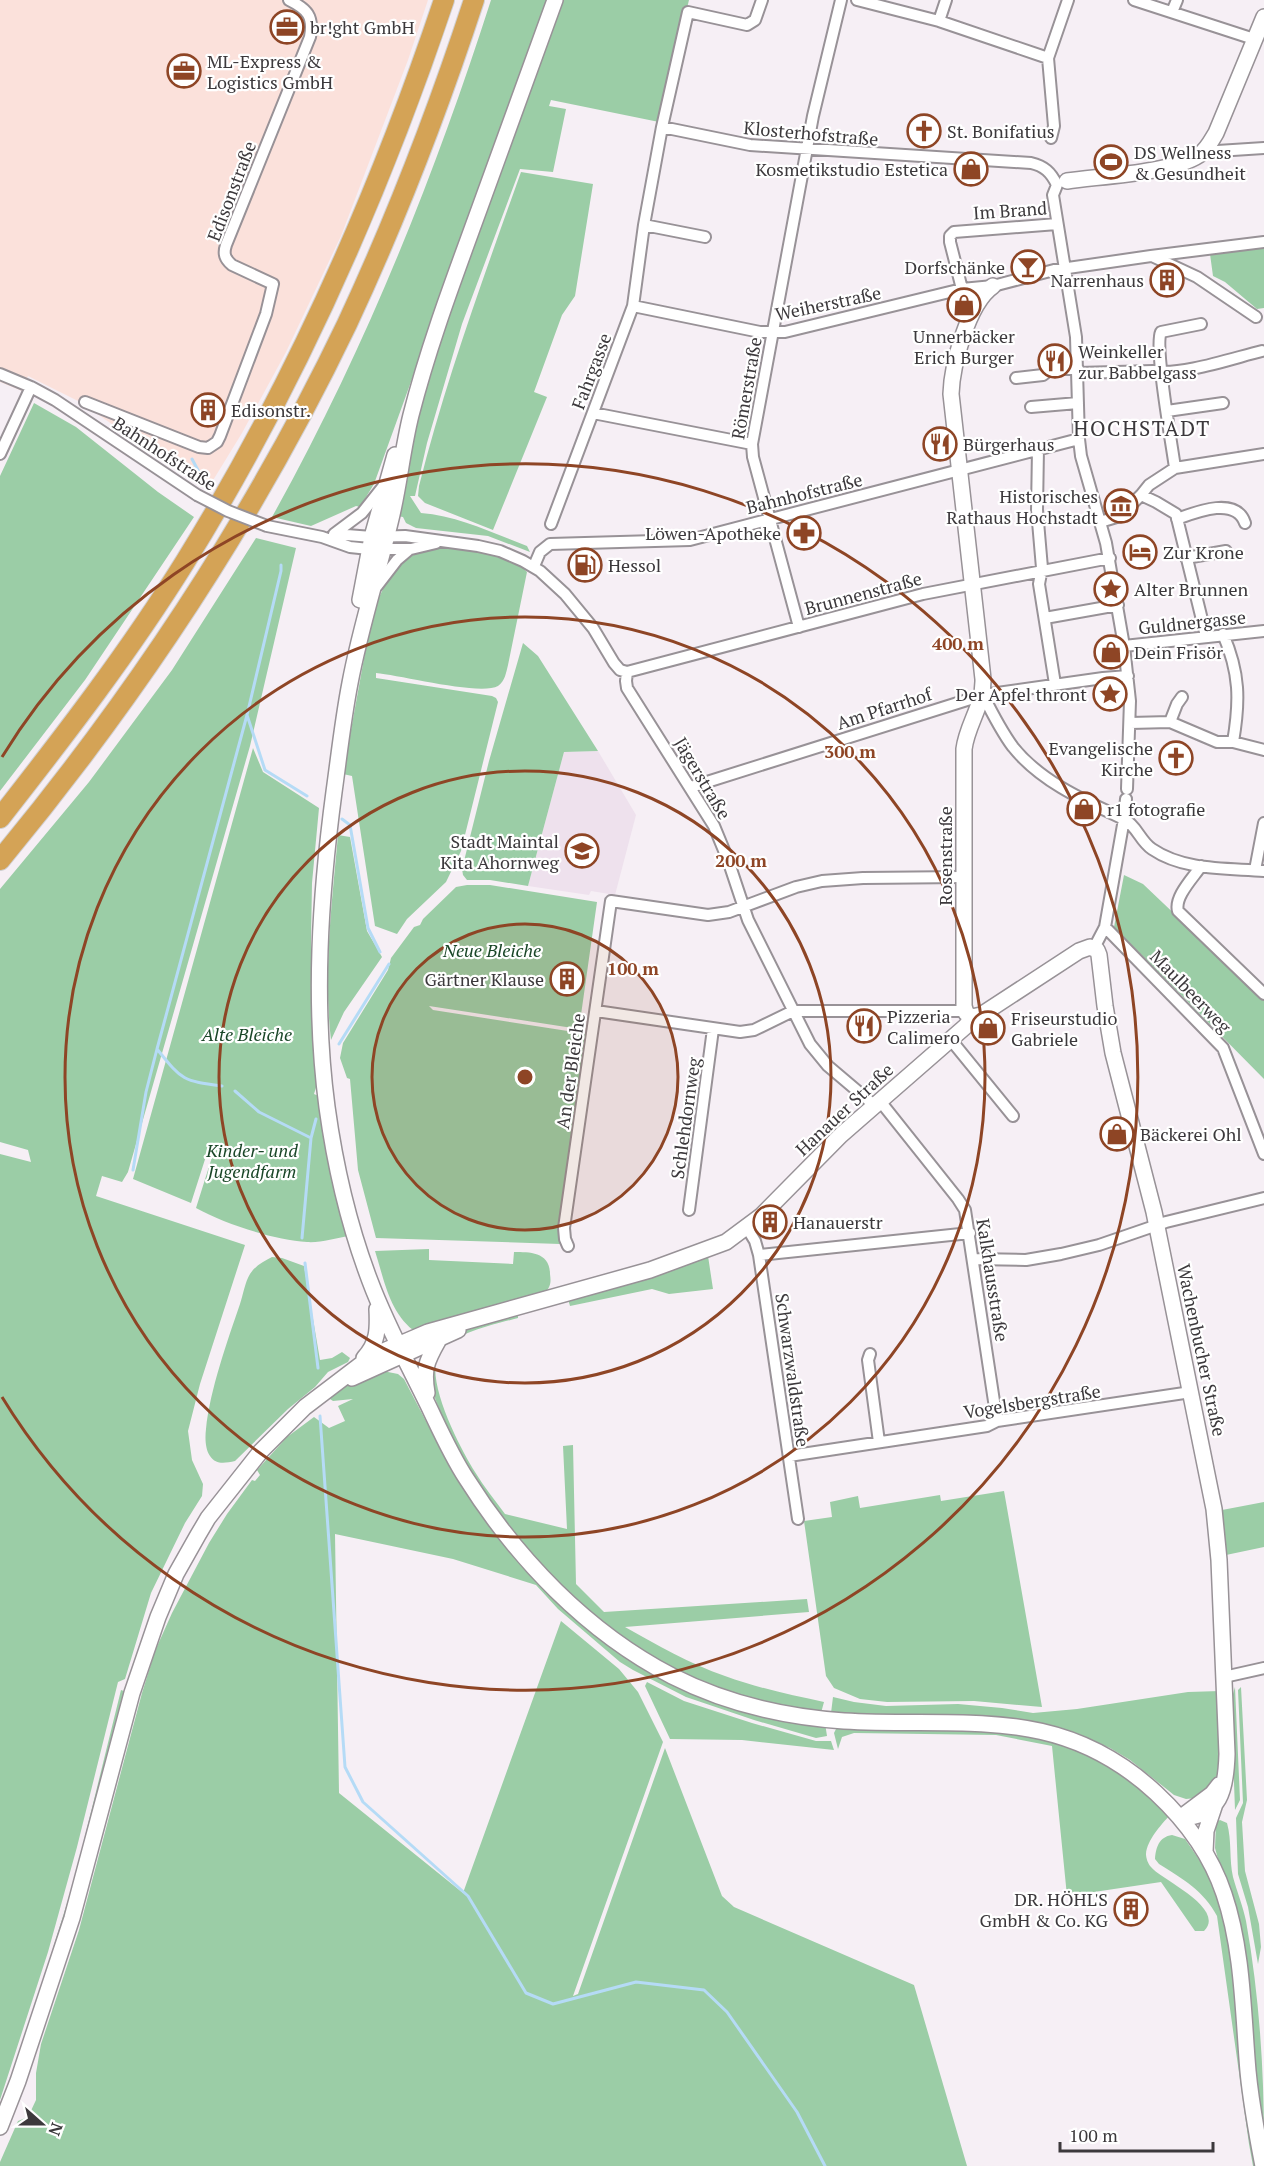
<svg xmlns="http://www.w3.org/2000/svg" width="1264" height="2166" viewBox="0 0 1264 2166" font-family="'PT Serif',serif">
	<rect width="100%" height="100%" fill="#f6eff5"/>
	<path fill="#eee1ed" d="M598,751L636,815L615,895L591,891L589,895L528,886L564,752Z"/>
	<path fill="#fbe1db" d="M0,0H428L408,60L341,236L286,352L242,433L212,482L132,438L80,402L28,376L22,391L0,382Z"/>
	<path fill="#9bcda6" d="M491,0H549L374,484L360,507L356,506L311,526L272,517C363,354 434,178 491,0Z
		M562,0H689L659,122L551,100L549,106L566,109L553,172L520,169L462,324L427,443L415,496H410L421,513C458,516 493,533 527,546L530,552L488,536L416,528L406,523L403,517L397,516L399,492L436,348Z
		M521,172L593,184L575,296L562,315L534,392L547,397L493,530L425,503L418,496L419,486C446,379 484,276 521,172Z
		M1264,248V308L1257,309L1225,282L1213,276L1210,254Z
		M34,403L76,427L158,492L194,517L85,680L0,791V476Z
		M256,538L296,548L250,746L128,1172L122,1182L102,1176L96,1196L245,1245L200,1384L188,1431L192,1460L203,1484L202,1496L185,1523L151,1593L125,1679L118,1682L77,1847L48,1952L0,2100V1154L31,1162L28,1150L0,1142V889L89,782L172,670Z
		M436,546C463,548 508,551 527,572L508,665C506,673 505,681 498,686C480,696 400,675 376,673V678L492,696L496,698L498,702L461,851L446,882L407,919L397,934L375,926L352,776L343,774L371,620C383,583 395,557 436,546Z
		M523,643L538,656L598,751L564,752L528,886L490,880H467L463,875L462,869L489,761Z
		M253,748L263,772L319,808L312,883L311,940V979L319,1078L314,1094L321,1097L349,1236C336,1238 320,1243 307,1242C274,1240 225,1224 196,1208L213,1154L208,1150L191,1203L133,1179Z
		M338,835L350,837L367,931L382,957L344,1012L331,1040C323,972 332,903 338,835Z
		M1124,875L1143,884L1264,999V1079L1114,927Z
		M467,885H490L597,902L579,1029L429,1006L433,1010L587,1034L566,1172L560,1244L376,1238L358,1170L350,1079L347,1078L340,1058L343,1043L388,970L391,958L414,927L420,925L423,919L456,887Z
		M429,1249V1260L513,1264L514,1252C530,1252 550,1252 550,1274C551,1282 551,1285 546,1292L413,1330C389,1311 384,1279 375,1251Z
		M708,1256L713,1289L669,1294L652,1289L570,1306L568,1299Z
		M272,1257L282,1258L304,1266L320,1360L332,1358L342,1352L350,1358L348,1362L328,1372L315,1387L288,1409L235,1461C225,1463 216,1465 210,1456C205,1449 205,1437 206,1429C210,1390 227,1342 240,1304C243,1295 245,1282 250,1274C255,1266 264,1261 272,1257Z
		M518,1312V1318C496,1324 458,1332 442,1349C419,1371 461,1450 475,1472C484,1487 495,1500 505,1514L567,1529L563,1446L573,1445L576,1584L604,1612L807,1599L809,1612L625,1627C657,1645 690,1664 725,1676C758,1688 791,1695 824,1702L821,1713C773,1705 726,1694 682,1673C586,1627 485,1521 445,1422C441,1413 436,1402 433,1392C431,1382 432,1371 431,1361L449,1338L471,1327Z
		M383,1371L398,1374L404,1379L439,1446L461,1481L517,1557L656,1671L825,1723L827,1736L816,1738L754,1720L686,1697L633,1670L620,1662L558,1609L536,1585L453,1559L335,1534L339,1793L463,1893L561,1621L619,1669L638,1692L663,1742L573,1996L578,1994L665,1748L722,1896L734,1907L914,1985L967,2166H0V2162L18,2121L28,2117L36,2100V2073L41,2044L79,1930L142,1693L155,1651L172,1613L209,1543L227,1514L252,1480L255,1481L260,1475L257,1470L287,1437L314,1417L329,1428L345,1421L338,1406L353,1399L333,1401L327,1397L352,1381Z
		M1004,1491L1042,1707L974,1701L887,1702L860,1699L834,1688L826,1676L804,1521L832,1517L830,1502L858,1496L860,1508L940,1495L941,1501Z
		M1264,1502V1547L1226,1555L1222,1510Z
		M647,1682L684,1701L752,1723L816,1741H831L834,1750L742,1740L670,1739L645,1686Z
		M1235,1687L1240,1800L1235,1810L1231,1701Z
		M1241,1687L1247,1800L1242,1822L1245,1871L1259,1924L1261,1947L1258,1964L1248,1907L1238,1874L1236,1818L1243,1803L1238,1690Z
		M121,1690L129,1693L68,1917L8,2092L74,1881Z
		M1220,1691L1223,1766L1215,1783L1196,1798L1186,1799L1174,1795L1130,1760L1110,1748L1070,1731L1040,1723L971,1715H848L831,1713L833,1697L854,1702L886,1706L958,1704L1002,1708L1033,1713L1077,1709L1188,1692Z
		M838,1725L915,1727L1036,1734L1112,1764L1170,1815C1161,1825 1147,1840 1146,1854C1146,1858 1148,1864 1151,1867C1160,1879 1227,1908 1204,1931H1195L1161,1882L1067,1896L1052,1746L996,1735L854,1733L842,1737L838,1749L834,1733Z
		M1220,1820L1227,1823C1232,1841 1229,1859 1233,1877C1237,1892 1243,1906 1246,1921C1259,1993 1264,2068 1264,2141L1221,1870L1215,1848L1216,1822Z
		M1172,1835L1185,1839L1207,1871L1217,1890L1231,1941L1259,2166H1253L1249,2144L1217,1916C1204,1891 1183,1879 1159,1864L1155,1859C1156,1847 1159,1837 1172,1835Z"/>
	<g fill="none" stroke-linecap="round" stroke-linejoin="round">
		<path stroke="#b5dbf6" stroke-width="3" d="M192,459L199,472
			M281,565V571L247,715L265,770L307,796
			M342,819L350,825L368,928L380,952
			M339,1044L389,964
			M222,1086C182,1081 182,1080 157,1049L247,715
			M235,1091L259,1112L311,1138
			M133,1170L146,1092L157,1049
			M302,1238L311,1138L316,1119
			M305,1263L318,1368
			M320,1416L345,1767L363,1802L468,1896L526,1993L553,2004L636,1982L704,1990L727,2012L797,2112L825,2166"/>
		<defs>
			<path id="street" d="M857,0L939,21L1048,58
				M1134,0L1254,39
				M1172,12L1177,0
				M939,21L946,0
				M662,127L750,145L1031,163C1044,166 1051,172 1057,185
				M1051,138L1054,126L1048,58L1068,0
				M1202,152L1264,148
				M1057,185L1053,195L1076,337L1079,439L1081,456L1106,543L1124,646L1130,701L1127,789
				M644,225L705,237
				M1154,257L1197,277L1256,317
				M962,289L950,242V236L954,232L1057,224
				M633,306L760,332H785L962,289L993,286L1054,270L1151,256L1264,242
				M1078,373L1153,371C1181,376 1233,358 1262,351
				M0,374L31,387L55,400L197,495
				M1016,378L1043,375L1051,369H1078
				M85,402L199,447L208,448L217,442L220,436L266,314L273,284L232,265C225,259 223,254 226,245L310,37C314,16 307,9 289,0
				M1031,407L1078,403
				M1167,411L1223,403
				M593,413L752,444
				M1038,449L1037,510L1042,568L1039,584L1055,684
				M0,454L31,387
				M1175,468C1172,445 1154,347 1161,332L1201,324
				M1141,495L1156,502L1176,514L1206,636
				M1177,519C1196,512 1236,496 1245,523
				M1100,522L1120,516L1141,495L1149,485L1175,468L1264,454
				M551,524L633,306L644,225L662,127L688,12L747,25L755,20L762,0
				M267,526L322,537L350,547L369,549H411L436,543
				M334,534L372,537L405,536L478,546L500,551L523,561L540,571L565,594L593,628L614,663L620,670L627,672
				M334,534L362,513L385,484
				M1186,558L1226,551
				M534,566L540,552L550,544L690,540L1079,439
				M377,586L397,560L410,549
				M1045,618L1118,605
				M799,627L753,457L752,444L813,116L841,0
				M1223,634C1240,673 1240,701 1233,742
				M1124,646L1264,631
				M627,672L626,681L627,688L714,826L728,860L748,920L810,1044L828,1066L874,1105
				M627,672L923,594L1110,558
				M983,695C992,713 1001,731 1013,747C1041,782 1085,801 1124,819C1137,826 1140,841 1152,849C1184,871 1228,868 1264,871
				M1170,722L1177,704L1182,697
				M1130,723L1170,722L1217,742H1233L1264,750
				M691,787L983,695L1103,678L1128,676
				M1201,866C1193,878 1174,897 1178,911L1264,994
				M1255,870L1264,823
				M1105,927L1223,1048L1264,1154
				M1094,948L1105,927L1124,819L1126,799
				M596,1011L740,1032L754,1030L793,1011H965
				M951,1040L1013,1116
				M880,1101L958,1199L965,1210L997,1421
				M689,1210L713,1029
				M747,1228L755,1241L759,1255L798,1519
				M568,1246L565,1239L564,1228L611,901L708,915L729,912L796,887L822,881L863,878L964,877
				M759,1255L970,1233
				M973,1259L1026,1260L1061,1254L1099,1245L1166,1222L1264,1198
				M870,1354L868,1360L879,1442
				M789,1456L987,1426L997,1421L1191,1392
				M1224,1677L1264,1668"/>
			<path id="secondary" d="M555,0C530,69 505,138 480,207C455,276 429,344 411,415C402,451 399,488 390,523C377,577 360,629 350,683C343,719 339,756 334,792C320,897 313,1002 327,1107C335,1165 349,1226 370,1281C386,1324 408,1364 428,1405C440,1430 451,1455 466,1478C517,1559 587,1632 672,1676C725,1703 785,1717 844,1721C963,1728 1059,1703 1156,1793C1186,1821 1211,1855 1224,1894C1243,1950 1243,2013 1248,2071C1251,2103 1257,2135 1263,2166
				M1067,181C1101,176 1172,173 1199,155C1207,150 1211,141 1216,133L1264,17
				M360,600L372,537L395,455
				M972,1017L966,1013L964,1006V749C967,724 984,705 983,679L951,394C952,365 968,303 993,286
				M364,1358C378,1343 378,1329 377,1309
				M352,1378L458,1330
				M427,1393C423,1370 426,1362 438,1341
				M1180,1818L1212,1794L1219,1785
				M1205,1852L1206,1831L1215,1804
				M0,2127L18,2081L72,1918L132,1693L158,1617L176,1574L198,1535L208,1518L261,1451L305,1407L372,1356L428,1332L650,1270L726,1242L761,1216L841,1135L966,1026L972,1017L981,1015L1079,951L1090,947L1097,950L1099,955L1105,1006L1113,1053L1154,1212L1214,1509L1219,1560L1227,1754C1226,1789 1221,1817 1180,1818"/>
			<path id="highway" d="M0,818C65,735 129,652 185,562C294,386 378,197 444,0
				M0,860C136,696 255,516 347,324C396,219 438,110 474,0"/>
		</defs>
		<use href="#street" stroke="#989297" stroke-width="14"/>
		<use href="#secondary" stroke="#989297" stroke-width="18"/>
		<use href="#highway" stroke="#d0cfd0" stroke-width="22"/>
		<use href="#street" stroke="#fff" stroke-width="10"/>
		<use href="#secondary" stroke="#fff" stroke-width="15"/>
		<use href="#highway" stroke="#d4a356" stroke-width="20"/>
		<defs>
			<path id="street-bridge" d="M197,495L228,511L267,526"/>
		</defs>
		<use href="#street-bridge" stroke="#989297" stroke-width="14" stroke-linecap="butt"/>
		<use href="#street-bridge" stroke="#fff" stroke-width="10"/>
	</g>
	<circle cx="525" cy="1077" r="153" fill="#8e4525" fill-opacity=".12"/>
	<g fill="none" stroke="#8e4525" stroke-width="3">
		<circle cx="525" cy="1077" r="153"/>
		<circle cx="525" cy="1077" r="306"/>
		<circle cx="525" cy="1077" r="460"/>
		<path d="M2 757A613 613 0 1 1 2 1397"/>
	</g>
	<defs>
		<symbol id="office-ring" viewBox="-11 -11 22 22"><circle r="9.5" fill="#fff" stroke="#8e4525" stroke-width="1.5"/><path d="M-6-3h4V-5.5h4V-3h4V5H-6ZM-1-4.5V-3h2v-1.5ZM-6 0V1H6V0Z" fill="#8e4525"/></symbol>
		<symbol id="church-ring" viewBox="-11 -11 22 22"><circle r="9.5" fill="#fff" stroke="#8e4525" stroke-width="1.5"/><path d="M-1.2-6h2.4v3.5h3.3v2.4h-3.3V6h-2.4V-.1h-3.3v-2.4h3.3Z" fill="#8e4525"/></symbol>
		<symbol id="stadium-ring" viewBox="-11 -11 22 22"><circle r="9.5" fill="#fff" stroke="#8e4525" stroke-width="1.5"/><path d="M0-5a6.5 5 0 1 0 0 10a6.5 5 0 1 0 0-10ZM-3.5-1.8h7v3.6h-7Z" fill="#8e4525"/></symbol>
		<symbol id="shop-ring" viewBox="-11 -11 22 22"><circle r="9.5" fill="#fff" stroke="#8e4525" stroke-width="1.5"/><path d="M-5-2.5h2.3a2.7 3.5 0 0 1 5.4 0H5L5.5 6h-11ZM-1.5-2.5h3a1.5 2.3 0 0 0-3 0Z" fill="#8e4525"/></symbol>
		<symbol id="bar-ring" viewBox="-11 -11 22 22"><circle r="9.5" fill="#fff" stroke="#8e4525" stroke-width="1.5"/><path d="M-6-5H6L.8 .8V4.5H3.5V6h-7V4.5H-.8V.8Z" fill="#8e4525"/></symbol>
		<symbol id="building-ring" viewBox="-11 -11 22 22"><circle r="9.5" fill="#fff" stroke="#8e4525" stroke-width="1.5"/><path d="M-4-6H4V6H1V3H-1V6H-4ZM-2.5-4.3h1.7v1.8h-1.7ZM.8-4.3h1.7v1.8H.8ZM-2.5-1h1.7V.8h-1.7ZM.8-1h1.7V.8H.8Z" fill="#8e4525"/></symbol>
		<symbol id="restaurant-ring" viewBox="-11 -11 22 22"><circle r="9.5" fill="#fff" stroke="#8e4525" stroke-width="1.5"/><path d="M-5-6h1v4h1v-4h1v4h1v-4h1v5L-1.5 .5V6h-2V.5L-5-1ZM5-6V6H3V1.5H1.5Q1.5-4 5-6Z" fill="#8e4525"/></symbol>
		<symbol id="museum-ring" viewBox="-11 -11 22 22"><circle r="9.5" fill="#fff" stroke="#8e4525" stroke-width="1.5"/><path d="M0-6L6-3V-2H-6V-3ZM-5-1h2V3h-2ZM-1-1h2V3h-2ZM3-1h2V3H3ZM-6 4H6V6H-6Z" fill="#8e4525"/></symbol>
		<symbol id="pharmacy-ring" viewBox="-11 -11 22 22"><circle r="9.5" fill="#fff" stroke="#8e4525" stroke-width="1.5"/><path d="M-2-6h4v4h4v4h-4v4h-4v-4h-4v-4h4Z" fill="#8e4525"/></symbol>
		<symbol id="hotel-ring" viewBox="-11 -11 22 22"><circle r="9.5" fill="#fff" stroke="#8e4525" stroke-width="1.5"/><path d="M-6-4.5h1.5V1H6V5H4.5V3h-9V5H-6ZM-4 0a1.8 1.8 0 1 1 3.6 0ZM.5 0V-2.5h3Q6-2.5 6 0Z" fill="#8e4525"/></symbol>
		<symbol id="fuel-ring" viewBox="-11 -11 22 22"><circle r="9.5" fill="#fff" stroke="#8e4525" stroke-width="1.5"/><path d="M-5.5-6h7V0h2V4h1.3V-2.5L3-4.5l.8-.8L6-3V5H2.5V1h-1V6h-7ZM-4.2-4.7v3.2H.2V-4.7Z" fill="#8e4525"/></symbol>
		<symbol id="sight-ring" viewBox="-11 -11 22 22"><circle r="9.5" fill="#fff" stroke="#8e4525" stroke-width="1.5"/><path d="M0-6L1.8-2.2L6-1.7L2.9 1.2L3.7 5.4L0 3.3L-3.7 5.4L-2.9 1.2L-6-1.7L-1.8-2.2Z" fill="#8e4525"/></symbol>
		<symbol id="school-ring" viewBox="-11 -11 22 22"><circle r="9.5" fill="#fff" stroke="#8e4525" stroke-width="1.5"/><path d="M0-5L7-2L0 1L-7-2ZM-4 1L0 2.5L4 1V4Q0 6-4 4Z" fill="#8e4525"/></symbol>
	</defs>
	<g fill-rule="evenodd">
		<use href="#office-ring" x="268" y="8" width="38" height="38"/>
		<use href="#office-ring" x="165" y="52" width="38" height="38"/>
		<use href="#church-ring" x="905" y="112" width="38" height="38"/>
		<use href="#stadium-ring" x="1092" y="143" width="38" height="38"/>
		<use href="#shop-ring" x="952" y="150" width="38" height="38"/>
		<use href="#bar-ring" x="1009" y="248" width="38" height="38"/>
		<use href="#building-ring" x="1148" y="261" width="38" height="38"/>
		<use href="#shop-ring" x="945" y="286" width="38" height="38"/>
		<use href="#restaurant-ring" x="1036" y="342" width="38" height="38"/>
		<use href="#building-ring" x="189" y="391" width="38" height="38"/>
		<use href="#restaurant-ring" x="921" y="425" width="38" height="38"/>
		<use href="#museum-ring" x="1102" y="487" width="38" height="38"/>
		<use href="#pharmacy-ring" x="785" y="514" width="38" height="38"/>
		<use href="#hotel-ring" x="1121" y="533" width="38" height="38"/>
		<use href="#fuel-ring" x="566" y="546" width="38" height="38"/>
		<use href="#sight-ring" x="1092" y="570" width="38" height="38"/>
		<use href="#shop-ring" x="1092" y="633" width="38" height="38"/>
		<use href="#sight-ring" x="1091" y="675" width="38" height="38"/>
		<use href="#church-ring" x="1157" y="739" width="38" height="38"/>
		<use href="#shop-ring" x="1065" y="790" width="38" height="38"/>
		<use href="#school-ring" x="563" y="832" width="38" height="38"/>
		<use href="#building-ring" x="548" y="960" width="38" height="38"/>
		<use href="#restaurant-ring" x="845" y="1007" width="38" height="38"/>
		<use href="#shop-ring" x="969" y="1009" width="38" height="38"/>
		<use href="#shop-ring" x="1098" y="1115" width="38" height="38"/>
		<use href="#building-ring" x="751" y="1203" width="38" height="38"/>
		<use href="#building-ring" x="1112" y="1890" width="38" height="38"/>
	</g>
	<g text-anchor="middle" dominant-baseline="central" stroke-width="4.5" stroke-linejoin="round" paint-order="stroke">
		<g font-size="18" fill="#3c393c" stroke="#fff" text-anchor="start">
			<text x="310" y="27">br!ght GmbH</text>
			<text x="207" y="61">ML-Express &amp;<tspan x="207" dy="21">Logistics GmbH</tspan></text>
			<text x="947" y="131">St. Bonifatius</text>
			<text x="1134" y="152">DS Wellness<tspan x="1134" dy="21">&amp; Gesundheit</tspan></text>
			<text x="948" y="169" text-anchor="end">Kosmetikstudio Estetica</text>
			<text x="1005" y="267" text-anchor="end">Dorfschänke</text>
			<text x="1144" y="280" text-anchor="end">Narrenhaus</text>
			<text x="964" y="336" text-anchor="middle">Unnerbäcker<tspan x="964" dy="21">Erich Burger</tspan></text>
			<text x="1078" y="351">Weinkeller<tspan x="1078" dy="21">zur Babbelgass</tspan></text>
			<text x="231" y="410">Edisonstr.</text>
			<text x="963" y="444">Bürgerhaus</text>
			<text x="1098" y="496" text-anchor="end">Historisches<tspan x="1098" dy="21">Rathaus Hochstadt</tspan></text>
			<text x="781" y="533" text-anchor="end">Löwen-Apotheke</text>
			<text x="1163" y="552">Zur Krone</text>
			<text x="608" y="565">Hessol</text>
			<text x="1134" y="589">Alter Brunnen</text>
			<text x="1134" y="652">Dein Frisör</text>
			<text x="1087" y="694" text-anchor="end">Der Apfel thront</text>
			<text x="1153" y="748" text-anchor="end">Evangelische<tspan x="1153" dy="21">Kirche</tspan></text>
			<text x="1107" y="809">r1 fotografie</text>
			<text x="559" y="841" text-anchor="end">Stadt Maintal<tspan x="559" dy="21">Kita Ahornweg</tspan></text>
			<text x="544" y="979" text-anchor="end">Gärtner Klause</text>
			<text x="887" y="1016">Pizzeria<tspan x="887" dy="21">Calimero</tspan></text>
			<text x="1011" y="1018">Friseurstudio<tspan x="1011" dy="21">Gabriele</tspan></text>
			<text x="1140" y="1134">Bäckerei Ohl</text>
			<text x="793" y="1222">Hanauerstr</text>
			<text x="1108" y="1899" text-anchor="end">DR. HÖHL'S<tspan x="1108" dy="21">GmbH &amp; Co. KG</tspan></text>
		</g>
		<g font-size="18" fill="#3c393c" stroke="#fff">
			<text transform="translate(811 133) rotate(5)">Klosterhofstraße</text>
			<text transform="translate(231 191) rotate(-69)">Edisonstraße</text>
			<text transform="translate(1010 210) rotate(-4)">Im Brand</text>
			<text transform="translate(828 303) rotate(-12)">Weiherstraße</text>
			<text transform="translate(591 371) rotate(-69)">Fahrgasse</text>
			<text transform="translate(746 388) rotate(-80)">Römerstraße</text>
			<text transform="translate(165 453) rotate(33)">Bahnhofstraße</text>
			<text transform="translate(804 493) rotate(-14)">Bahnhofstraße</text>
			<text transform="translate(863 593) rotate(-15)">Brunnenstraße</text>
			<text transform="translate(1192 622) rotate(-6)">Guldnergasse</text>
			<text transform="translate(884 708) rotate(-18)">Am Pfarrhof</text>
			<text transform="translate(703 778) rotate(59)">Jägerstraße</text>
			<text transform="translate(945 856) rotate(-90)">Rosenstraße</text>
			<text transform="translate(1191 991) rotate(46)">Maulbeerweg</text>
			<text transform="translate(570 1071) rotate(-82)">An der Bleiche</text>
			<text transform="translate(844 1109) rotate(-43)">Hanauer Straße</text>
			<text transform="translate(685 1118) rotate(-82)">Schlehdornweg</text>
			<text transform="translate(993 1280) rotate(81)">Kalkhausstraße</text>
			<text transform="translate(1202 1350) rotate(78)">Wachenbucher Straße</text>
			<text transform="translate(793 1370) rotate(82)">Schwarzwaldstraße</text>
			<text transform="translate(1032 1401) rotate(-9)">Vogelsbergstraße</text>
		</g>
		<g font-size="18" font-style="italic" fill="#194627" stroke="#fff">
			<text x="492" y="950">Neue Bleiche</text>
			<text x="247" y="1034">Alte Bleiche</text>
			<text x="252" y="1150">Kinder- und<tspan x="252" dy="21">Jugendfarm</tspan></text>
		</g>
		<g font-size="21" letter-spacing="1.5" fill="#3c393c" stroke="#fff">
			<text x="1142" y="428">HOCHSTADT</text>
		</g>
	</g>
	<circle cx="525" cy="1077" r="9" fill="#8e4525" stroke="#fff" stroke-width="3"/>
	<g font-size="18" text-anchor="middle" font-weight="bold" fill="#8e4525" stroke="#fff" stroke-width="4.5" stroke-linejoin="round" paint-order="stroke">
		<text x="958" y="650">400 m</text>
		<text x="850" y="758">300 m</text>
		<text x="741" y="867">200 m</text>
		<text x="633" y="975">100 m</text>
	</g>
	<g transform="translate(42 2124) rotate(111)" stroke="#ffffff" stroke-width="4.5" paint-order="stroke">
	<path d="M0-4.5L10 22L0 15L-10 22Z" fill="#3c393c"/>
	<text y="-9" font-size="16" font-weight="bold" text-anchor="middle" fill="#3c393c">N</text>
	</g>
	<path d="M1060 2142v9h153v-9" fill="none" stroke="#3c393c" stroke-width="3"/>
	<text x="1069" y="2142" font-size="18" fill="#3c393c" stroke="#ffffff" stroke-width="4.5" paint-order="stroke">100 m</text>
</svg>
